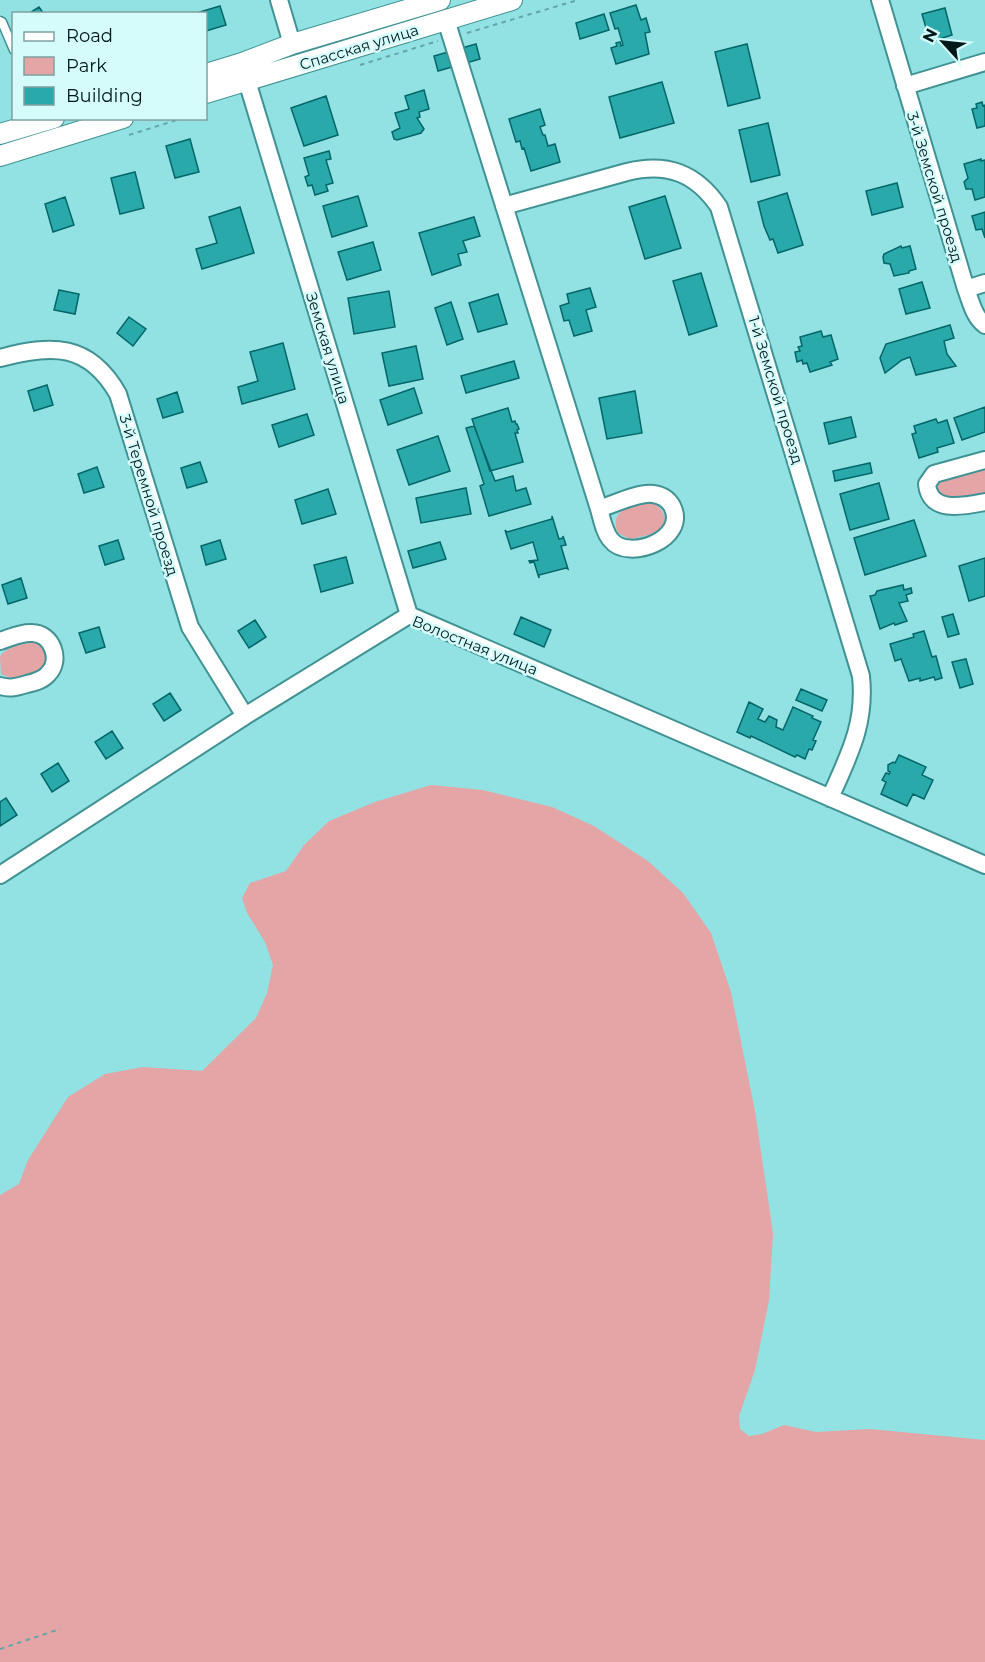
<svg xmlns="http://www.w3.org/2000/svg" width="985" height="1662" viewBox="0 0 985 1662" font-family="Montserrat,sans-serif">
	<rect width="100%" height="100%" fill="#92e2e3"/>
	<path fill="#e3a5a6" d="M985,464V496L954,500L939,495L935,482Z
		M652,502C662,507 671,521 659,530C653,535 638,537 630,539L618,533C608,509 633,504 652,502Z
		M34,642C47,648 49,658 42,670L13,679L1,674L0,656C8,646 22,644 34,642Z
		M431,785L483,790L552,807L594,826L648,861L683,893L711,933L731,992L755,1111L773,1233L769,1300L755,1370L739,1416L740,1429L749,1436L762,1434L784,1425L816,1432L870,1429L985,1440V1662H0V1195L19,1184L28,1160L68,1097L105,1074L143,1067L202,1071L256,1018L267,993L273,965L265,942L247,913L242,898L250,883L286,871L304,845L329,821L375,802Z"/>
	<path fill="#2aa9ab" stroke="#046668" stroke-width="1.5" d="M636,5L641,20L646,18L650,32L645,33L649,54L616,64L611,48L617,46L616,43L620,42L621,46L623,45L618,28L615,29L610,13Z
		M220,6L226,25L206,31V14H201L200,12Z
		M39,7L44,14H28Z
		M945,8L952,35L930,42L922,14Z
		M604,14L609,30L580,39L576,23Z
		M476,44L480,59L438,71L434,56Z
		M747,44L760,98L728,106L715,52Z
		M662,82L674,123L620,138L609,97Z
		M424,90L429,109L419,112L420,117L417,118L424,129L421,133L397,140L394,139L392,132L400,128L395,113L409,109L405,96Z
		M326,96L338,135L304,146L291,108Z
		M982,102L983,106L985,105V126L977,128L972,109L977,108L976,104Z
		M540,109L545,125L540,127L543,135H545L548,146L555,144L560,162L531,171L524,148L522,149L520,141L516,142L509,119Z
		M768,123L780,175L751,182L739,130Z
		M190,139L199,172L175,178L166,146Z
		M329,151L331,159L326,160L333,183L326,185L328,191L315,195L312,185L308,186L305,177L309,175L304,158Z
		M981,159V161L985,160V197L975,200L972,189H966L964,182L968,178L964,164Z
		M135,172L144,208L120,214L111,178Z
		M897,183L903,207L872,215L866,191Z
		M787,193L803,245L778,253L773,239L770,240L764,226L758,202Z
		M358,196L367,226L332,237L323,206Z
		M665,196L681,248L645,259L629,207Z
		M65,197L74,225L53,232L45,204Z
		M240,207L254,253L202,269L196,249L217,243L209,217Z
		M985,212V238L982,229L976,230L972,216Z
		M474,217L480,236L463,241L467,252L458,254L461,265L432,275L419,233Z
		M373,242L381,270L347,280L338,252Z
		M901,246L902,248L910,246L916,269L909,271V273L894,276L890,264L884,263L883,257L884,254Z
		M701,273L717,326L689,335L673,281Z
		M922,282L930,308L906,314L899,289Z
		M590,288L596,307L586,310L592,331L574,336L569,320L564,321L560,306L569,303L567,294Z
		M59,290L79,294L75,314L54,310Z
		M389,291L395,327L354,334L348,298Z
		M498,294L507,324L478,332L469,303Z
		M451,302L463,339L447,345L435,308Z
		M129,317L146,329L133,346L117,333Z
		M950,325L954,338L944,341L947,354L956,366L916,375L910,357L902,360L885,373L880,358L886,344Z
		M821,331L823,337L831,335L838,359L830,362L832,365L810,372L807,363L803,364L802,360L797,362L795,352L800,351L798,347L802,346L800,337Z
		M283,343L295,389L242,404L238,387L258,381L250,352Z
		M416,346L423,379L389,386L382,353Z
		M514,361L519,378L466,393L461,376Z
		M47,385L53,405L34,411L28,391Z
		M414,388L422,413L388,425L380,400Z
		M635,391L642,433L607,439L599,398Z
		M177,392L183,412L163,418L157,399Z
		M985,407V432L962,440L954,418Z
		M508,408L512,422L515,421L516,424H517L519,429L517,430L518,433H515L523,462L490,471L472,419Z
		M307,414L314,435L279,447L272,425Z
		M851,417L856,437L829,444L824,423Z
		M936,419L938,423L947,420L954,443L937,448L938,452L919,458L912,434L916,433L914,426Z
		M474,426L495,481L513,476L516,491L526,488L531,504L489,516L480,486L484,484L466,428Z
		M438,436L450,471L409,485L397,450Z
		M200,462L207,482L187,488L181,468Z
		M870,463L872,473L835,481L833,471Z
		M97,467L104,487L84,493L78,474Z
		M879,483L889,519L850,530L840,494Z
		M466,488L471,514L421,523L416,498Z
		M328,489L336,514L302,524L295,500Z
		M552,516L559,539L563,538V536L566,545L561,546L568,569L566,568L539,575V578L534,562L530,563L529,561L538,560L533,542L511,549L505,530L507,532L552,519Z
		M914,520L926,556L865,575L854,538Z
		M118,540L124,559L105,565L99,546Z
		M220,540L226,559L206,565L201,546Z
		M440,542L446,559L413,568L408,551Z
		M346,557L353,583L321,592L314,565Z
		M985,558V596L969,601L959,566Z
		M21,578L27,598L8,604L2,585Z
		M903,585L904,590L911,588L912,593L906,595L908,601L899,603L907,621L895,625L894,623L880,629L870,596L875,595L877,591Z
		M953,614L959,634L948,637L942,617Z
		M521,617L551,630L544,647L514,634Z
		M255,620L266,637L249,648L238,631Z
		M99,627L105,647L86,653L79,633Z
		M924,631L932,657L936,656L942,678L935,680L934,677L920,681V678L909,681L901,659L895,661L890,644L914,637L913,634Z
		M966,659L973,684L960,688L952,662Z
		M801,689L827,700L822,711L796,700Z
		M170,693L181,710L164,721L153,704Z
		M749,702L763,709L758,719L765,722L769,716L777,720L776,727L783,730L793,707L813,716L812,718L821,722L813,740L816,741L812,750L809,749L805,759L797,755L795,757L751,736L750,738L737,732Z
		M112,731L123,748L106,759L95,742Z
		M899,755L926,767L922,775L933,780L924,799L913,794L907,806L881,794L886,782L882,780L886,773L889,774L890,772L888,771V765L893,762L895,763Z
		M58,763L69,781L52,792L41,774Z
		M6,798L17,815L0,826V802Z"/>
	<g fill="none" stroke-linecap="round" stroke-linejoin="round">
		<defs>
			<path id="service" d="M0,21L2,22L14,50"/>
			<path id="minor" d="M279,0L292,44
				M880,0L966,289C971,302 974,317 985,325
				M446,20L599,509C614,504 639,492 653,494C661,495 668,499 672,506C689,539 628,562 611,540C604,532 602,519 599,509
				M247,81L409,615
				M905,86L985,62
				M504,206L627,172C667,162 696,173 719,207L861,676C866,724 849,755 830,798
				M966,289L985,283
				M0,358C52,344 89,343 118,394L190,627L245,716
				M985,460L934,474L927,484C930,514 964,506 985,502
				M409,615L985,865
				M0,641C10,638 21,632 32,633C52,633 62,660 48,674C43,680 35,682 27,684C17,687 10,689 0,686
				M0,875L245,716L409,615"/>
			<path id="tertiary" d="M206,74L242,63L292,44L440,0
				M206,93L512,0
				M0,134L54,118
				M0,156L123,118"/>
		</defs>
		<use href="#service" stroke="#419293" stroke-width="11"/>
		<use href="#minor" stroke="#419293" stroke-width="20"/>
		<use href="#tertiary" stroke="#419293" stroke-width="22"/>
		<path stroke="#66a5a6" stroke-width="2" stroke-dasharray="4.5 4.5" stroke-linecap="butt" d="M467,33L578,0
			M360,65L438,41
			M129,135L183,118
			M0,1649L60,1629"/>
		<use href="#service" stroke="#fff" stroke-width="8"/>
		<use href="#minor" stroke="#fff" stroke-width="16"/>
		<use href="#tertiary" stroke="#fff" stroke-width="20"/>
	</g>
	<g text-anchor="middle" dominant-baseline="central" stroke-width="5" stroke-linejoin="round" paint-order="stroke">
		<g font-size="15" fill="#011819" stroke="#d5fbfb">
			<text transform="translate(359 47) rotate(-17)">Спасская улица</text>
			<text transform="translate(935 187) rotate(73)">3-й Земской проезд</text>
			<text transform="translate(328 348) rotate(73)">Земская улица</text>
			<text transform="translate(776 390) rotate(73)">1-й Земской проезд</text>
			<text transform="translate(149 495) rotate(73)">3-й Теремной проезд</text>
			<text transform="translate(475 645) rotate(22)">Волостная улица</text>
		</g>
	</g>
	<rect x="12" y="12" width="195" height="108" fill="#d5fbfb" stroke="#80a0a1" stroke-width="1.5"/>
	<rect x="24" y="32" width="30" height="9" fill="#ffffff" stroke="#80a0a1" stroke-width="1.5"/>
	<text x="66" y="42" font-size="18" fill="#011819">Road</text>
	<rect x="24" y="57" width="30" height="18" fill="#e3a5a6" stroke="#80a0a1" stroke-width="1.5"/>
	<text x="66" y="72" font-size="18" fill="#011819">Park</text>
	<rect x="24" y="87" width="30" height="18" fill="#2aa9ab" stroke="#80a0a1" stroke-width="1.5"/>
	<text x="66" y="102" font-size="18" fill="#011819">Building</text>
	<g transform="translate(943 42) rotate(297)" stroke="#d5fbfb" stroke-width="4.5" paint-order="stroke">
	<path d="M0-4.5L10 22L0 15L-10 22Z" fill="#011819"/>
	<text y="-9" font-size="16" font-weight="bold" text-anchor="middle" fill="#011819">N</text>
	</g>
</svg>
